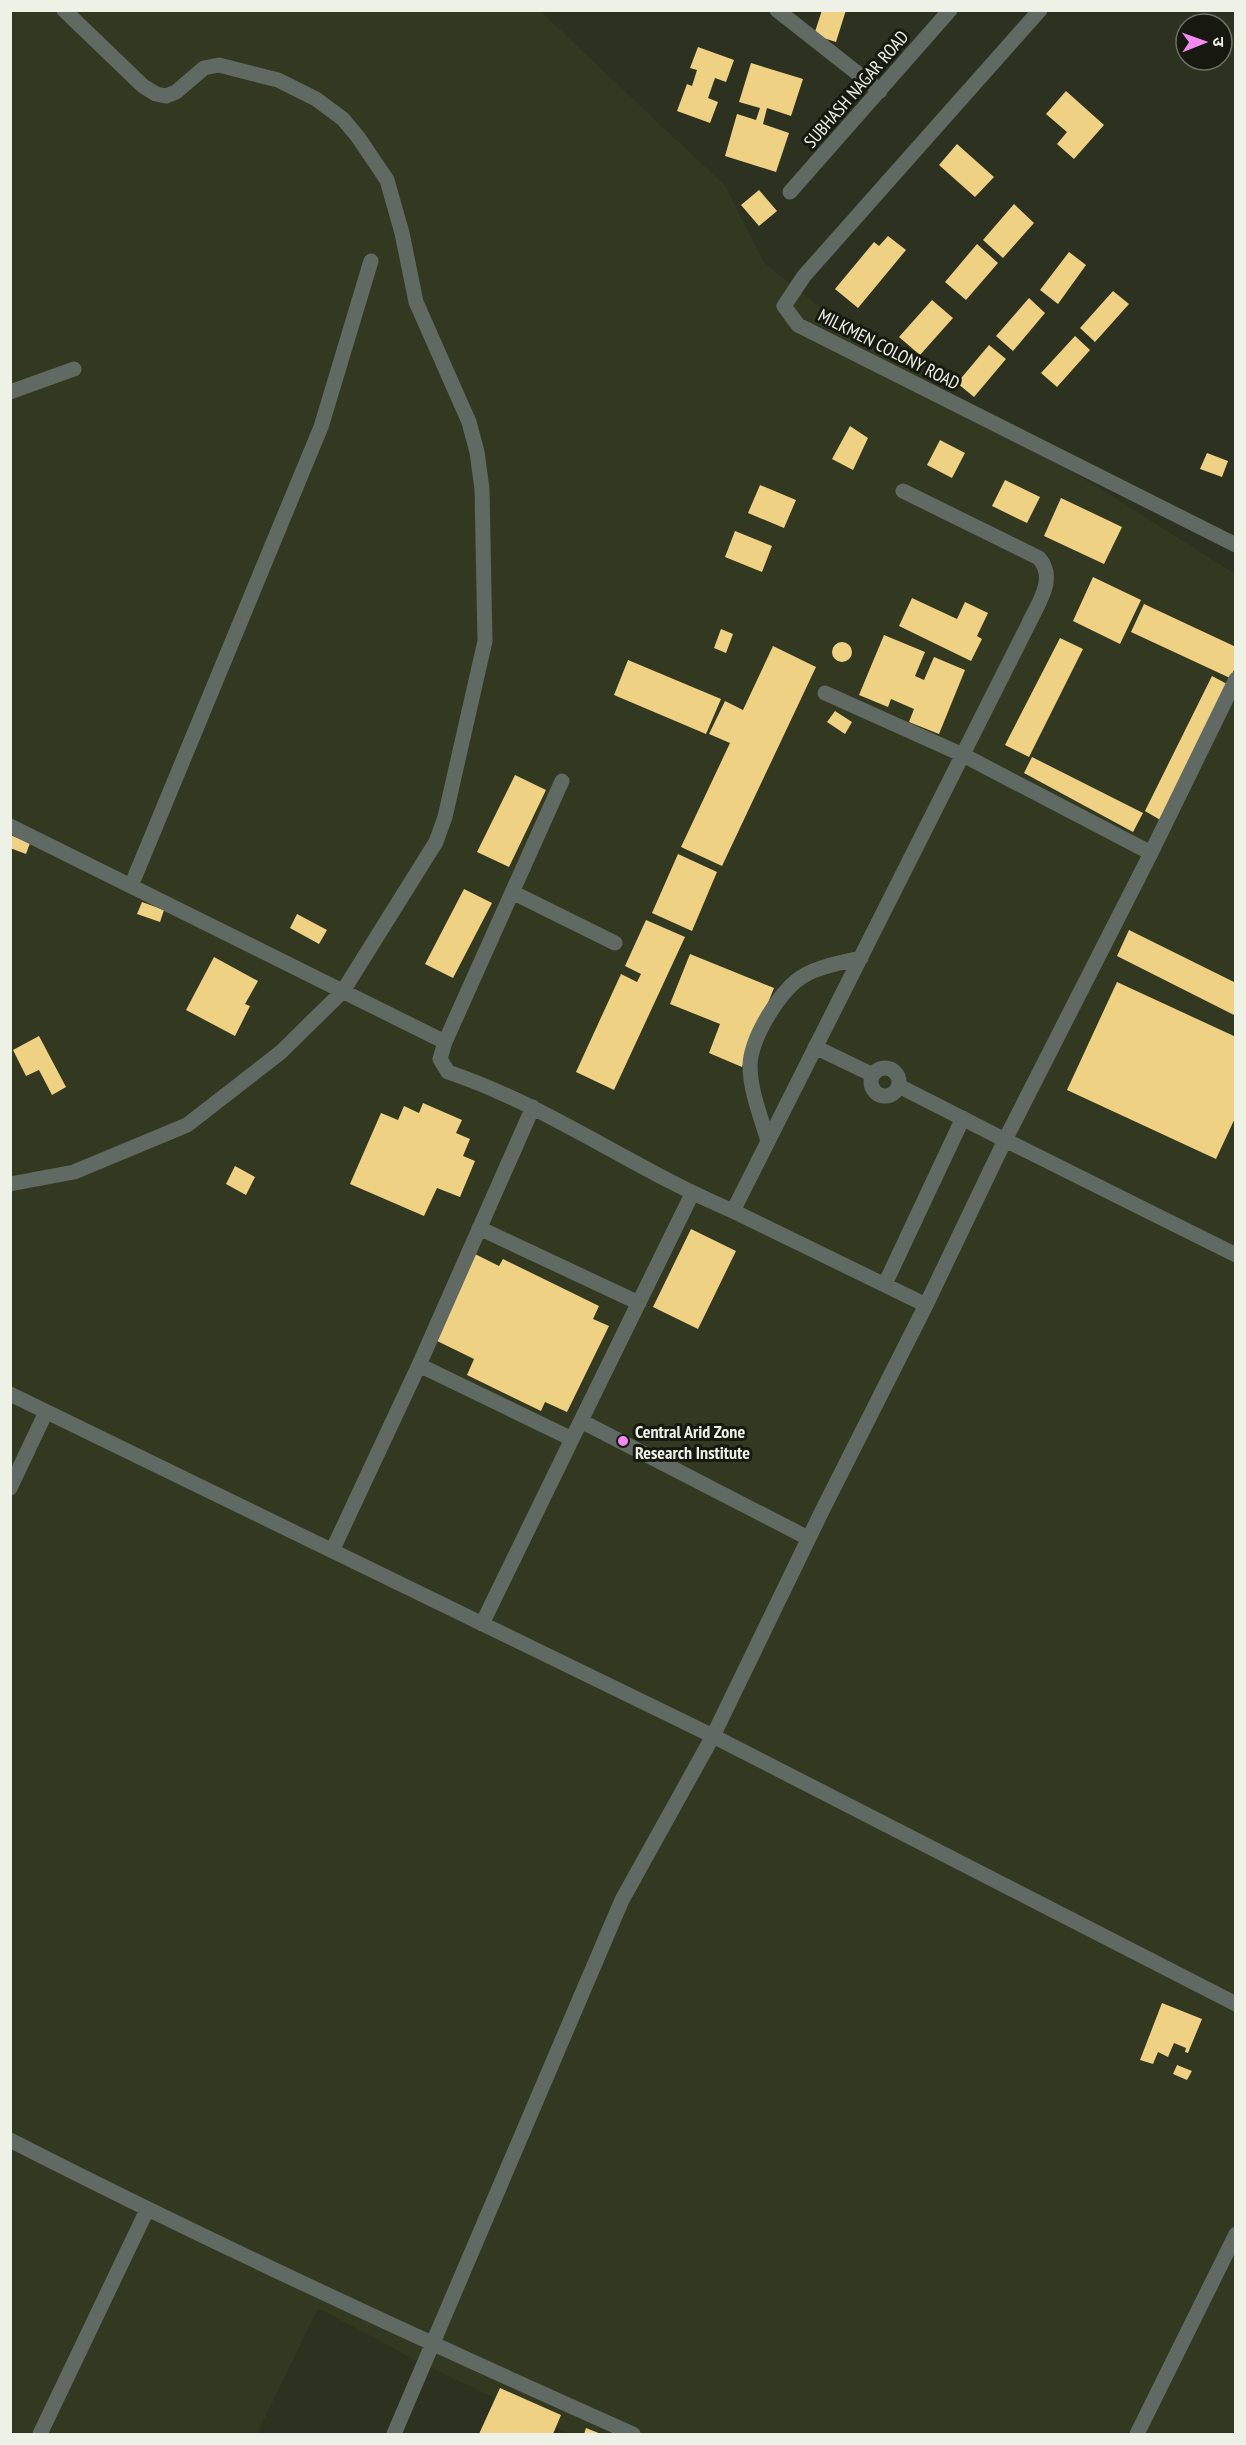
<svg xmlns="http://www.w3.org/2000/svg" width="1246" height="2445" viewBox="0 0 1246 2445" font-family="'PT Sans Narrow','Noto Sans Devanagari',sans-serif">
	<rect width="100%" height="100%" fill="#2d3220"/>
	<path fill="#333920" d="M11,11H540L725,186L764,263L850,331L1235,574V2434H570L419,2362L318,2308L257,2434H11Z"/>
	<path fill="#eed183" d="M822,10H846L836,42L814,35Z
		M698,47L734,60L726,82L715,78L708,98L718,102L710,123L677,111L687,84L692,86L697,70L690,68Z
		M751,63L803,79L791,116L767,108L763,124L789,133L776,172L725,156L737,114L756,120L760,108L739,102Z
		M1066,91L1104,125L1074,159L1057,144L1067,132L1046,114Z
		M957,144L994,177L975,197L939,165Z
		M759,190L777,211L759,226L741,205Z
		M1014,204L1034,223L1003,258L983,240Z
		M888,236L906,250L858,308L835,289L874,242L879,246Z
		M977,244L998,263L966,300L945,282Z
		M1069,252L1086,265L1058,304L1040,290Z
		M1113,291L1129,304L1095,342L1080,328Z
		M1029,298L1045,313L1013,351L996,336Z
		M932,300L953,318L920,355L899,337Z
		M1075,336L1090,350L1057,387L1041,373Z
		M989,345L1006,359L974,397L957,383Z
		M850,426L868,438L853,470L832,459Z
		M940,440L965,453L952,478L927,465Z
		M1207,453L1228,461L1222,477L1200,469Z
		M1005,480L1040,497L1027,523L992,506Z
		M760,485L796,500L784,528L748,513Z
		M1061,498L1122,527L1104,564L1044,536Z
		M735,531L772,546L762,572L725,557Z
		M1093,577L1141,600L1120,644L1073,621Z
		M912,598L957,619L965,602L988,613L977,636L982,639L971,661L899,626Z
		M1144,604L1236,647V666L1230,678L1131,632Z
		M721,629L733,634L726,653L714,648Z
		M884,635L925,652L915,676L924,680L934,657L965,670L939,734L909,722L914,709L891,699L888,707L859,695Z
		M1060,638L1083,649L1029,757L1005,745Z
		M832 652a10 10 0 1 1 20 0a10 10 0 1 1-20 0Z
		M773,646L816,667L722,866L681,847L730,743L709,734L725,701L743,710Z
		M628,660L721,699L706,734L614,695Z
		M1212,676L1227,684L1162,821L1145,811Z
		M835,711L852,722L845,734L827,722Z
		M1032,757L1143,813L1133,832L1024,773Z
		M515,775L546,790L509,867L477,852Z
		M10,835L30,843L26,854L10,848Z
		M678,854L717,872L692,931L652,913Z
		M464,889L492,903L453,978L425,964Z
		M142,902L164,910L160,922L137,914Z
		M297,914L327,930L319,944L290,928Z
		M646,920L685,937L614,1090L576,1072L621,974L637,982L641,974L625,966Z
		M1129,930L1236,983V1016L1117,956Z
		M690,954L774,988L742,1067L709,1053L720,1024L670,1004Z
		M214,957L258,981L245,1004L250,1006L235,1036L186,1010Z
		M1117,982L1236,1037V1116L1216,1159L1067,1090Z
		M39,1036L66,1087L52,1095L39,1070L26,1076L13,1050Z
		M423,1103L462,1120L456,1133L470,1139L463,1156L475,1161L460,1197L437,1188L424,1216L350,1184L381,1113L398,1120L404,1106L419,1113Z
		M235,1166L255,1177L246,1195L226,1184Z
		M691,1229L736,1251L698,1329L653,1307Z
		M475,1254L499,1266L503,1259L599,1306L593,1319L609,1326L567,1412L545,1402L541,1411L467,1375L474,1359L433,1339Z
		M1162,2003L1202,2019L1188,2053L1185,2052L1186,2048L1174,2043L1168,2057L1158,2052L1153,2064L1140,2060Z
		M1177,2065L1192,2071L1187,2080L1173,2074Z
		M500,2388L561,2415L553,2434H479Z
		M586,2428L601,2434H584Z"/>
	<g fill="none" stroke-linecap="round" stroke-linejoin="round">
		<path stroke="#606962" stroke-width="15" d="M777,10L880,91
			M1040,10L804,276L784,306L798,325L1236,545
			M790,192L950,10
			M10,392L74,369
			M903,491L1039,558C1057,579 1038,603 1028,625L733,1211L926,1305
			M1236,679L1151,853L1005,1140L1236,1255
			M825,693L963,755L1151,853
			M562,781L445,1042L440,1059L448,1072C549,1106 635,1170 733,1211
			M10,826L445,1042
			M131,886L321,427L371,261
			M512,892L615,943
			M815,1047L873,1075
			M871 1082a14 14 0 1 1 28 0a14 14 0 1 1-28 0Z
			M768,1141C761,1117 750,1091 750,1065C751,1039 776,998 796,981C813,967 840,963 861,958
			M10,1184L74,1172L187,1125L281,1052L343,991L436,842L445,817L485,641L482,489L477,452L469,422L416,302L402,233L387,180L358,137L343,119L316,99L278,80L219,65L204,68L176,92L166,96L156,94L143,86L64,10
			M479,1228L639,1303
			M885,1284L963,1118
			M419,1365L533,1107
			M10,1394L713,1736L1236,2004
			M581,1421L808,1538
			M10,1488L46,1412
			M332,1551L419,1365L572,1439L692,1194
			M482,1624L572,1439
			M10,2140C215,2245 424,2341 633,2434
			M40,2434L147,2210
			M394,2434L622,1900L713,1736L822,1511L926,1305L1005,1140L899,1086
			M1137,2434L1236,2234"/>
	</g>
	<circle fill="#f38af1" stroke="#171911" stroke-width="2" cx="623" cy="1441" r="6"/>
	<g text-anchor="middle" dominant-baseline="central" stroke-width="6" stroke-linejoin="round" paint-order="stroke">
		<g font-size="18" fill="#eef2e6" stroke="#171911">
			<text transform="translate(856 89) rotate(-49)">SUBHASH NAGAR ROAD</text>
			<text transform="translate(889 349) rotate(27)">MILKMEN COLONY ROAD</text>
		</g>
		<g font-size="18" font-weight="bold" fill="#eef2e6" stroke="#171911" text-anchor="start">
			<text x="635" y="1431">Central Arid Zone<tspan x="635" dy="21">Research Institute</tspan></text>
		</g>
	</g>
	<rect width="1246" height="2445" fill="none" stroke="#eef2e6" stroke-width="24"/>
	<g transform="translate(1204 42) rotate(89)"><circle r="28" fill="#171911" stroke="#6d7066" stroke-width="1.5"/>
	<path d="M0-4.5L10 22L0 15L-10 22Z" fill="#f38af1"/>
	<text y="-9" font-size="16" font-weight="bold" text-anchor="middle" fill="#eef2e6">उ</text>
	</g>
</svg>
